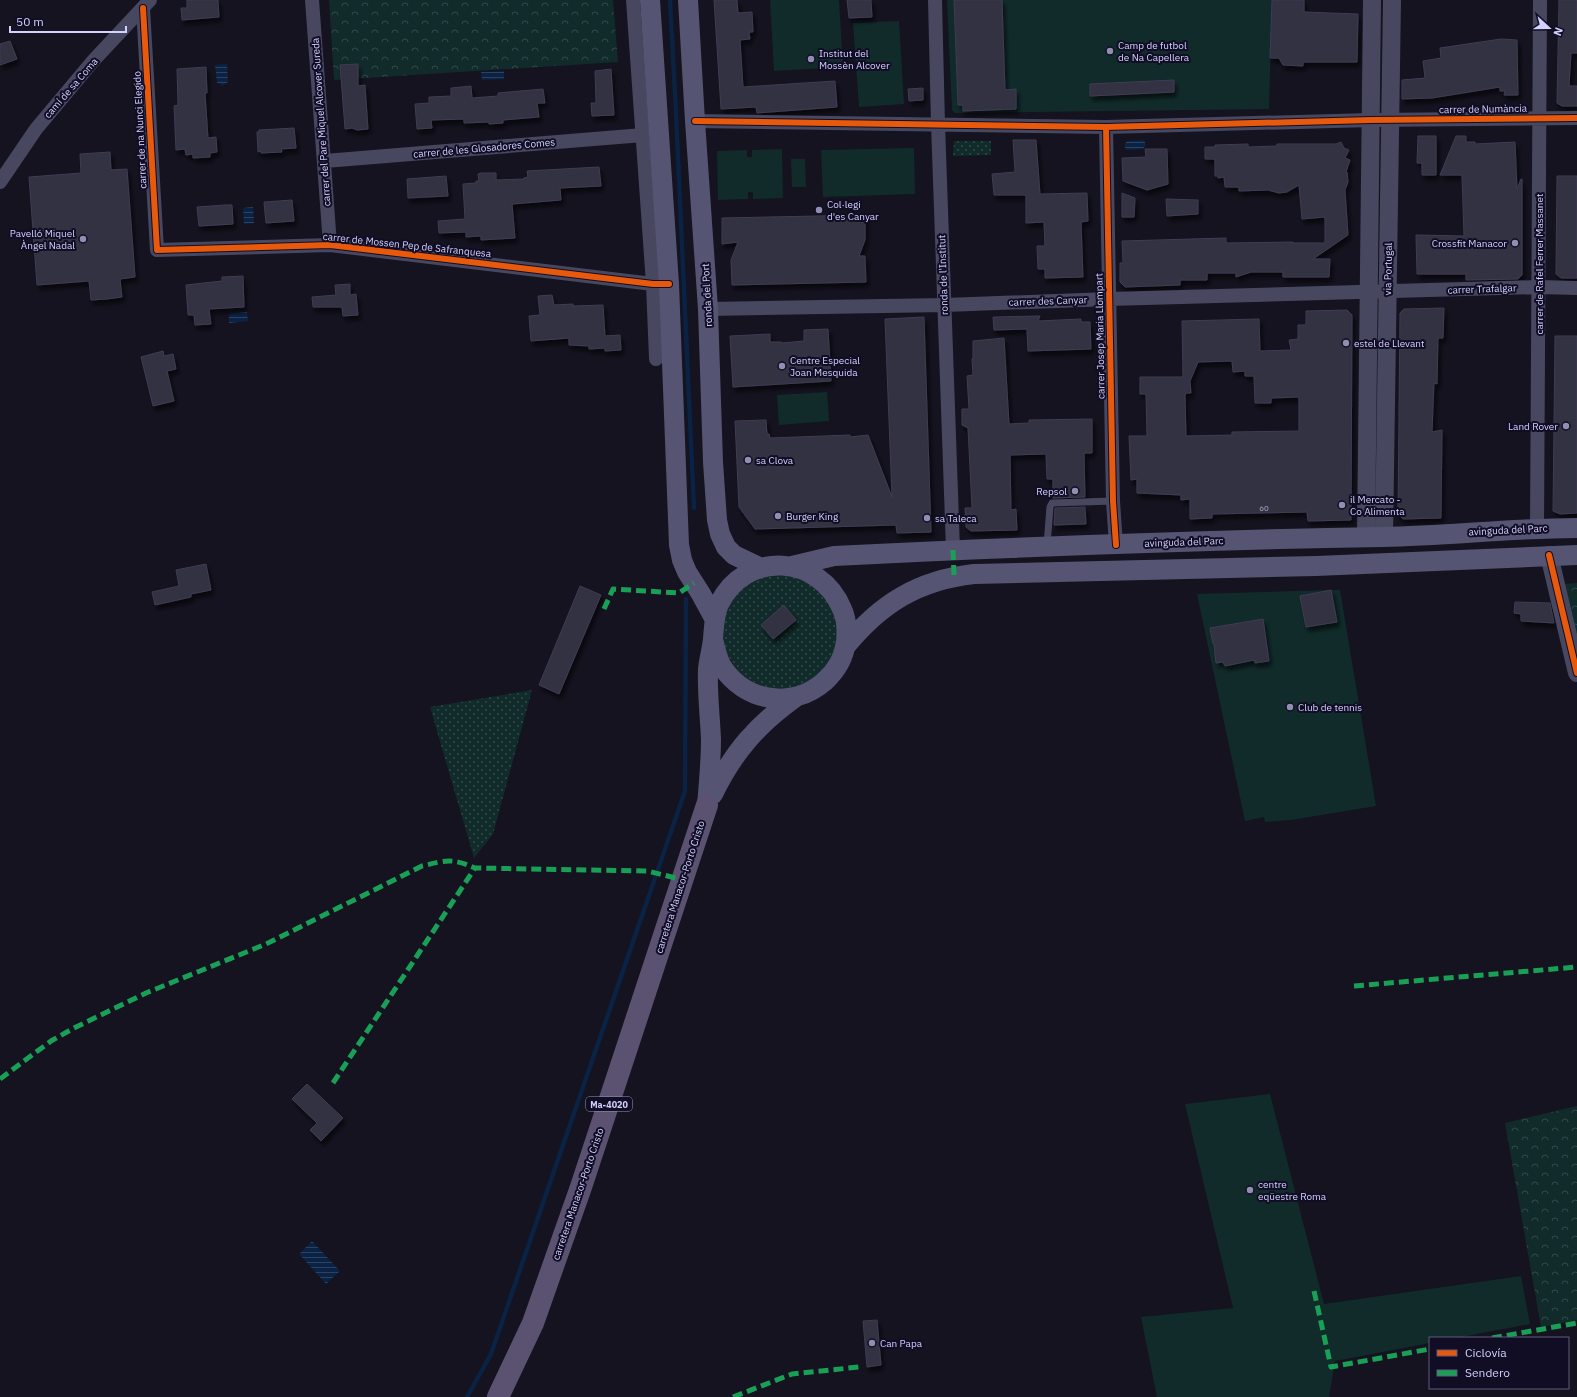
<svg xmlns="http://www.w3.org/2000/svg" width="1577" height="1397" viewBox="0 0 1577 1397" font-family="'IBM Plex Sans',sans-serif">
	<defs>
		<pattern id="grass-dots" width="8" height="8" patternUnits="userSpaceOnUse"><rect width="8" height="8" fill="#112b2b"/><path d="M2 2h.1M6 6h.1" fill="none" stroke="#33494b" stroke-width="1.8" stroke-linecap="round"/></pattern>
		<pattern id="forest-crowns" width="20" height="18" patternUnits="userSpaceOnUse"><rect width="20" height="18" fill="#112b2b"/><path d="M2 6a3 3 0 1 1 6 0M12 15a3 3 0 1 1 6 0" fill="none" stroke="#33494b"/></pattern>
		<pattern id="water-rules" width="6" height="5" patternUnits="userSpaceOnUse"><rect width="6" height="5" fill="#0a2244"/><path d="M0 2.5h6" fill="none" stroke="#2d4160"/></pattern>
		<filter id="shadow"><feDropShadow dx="2.5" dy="4.5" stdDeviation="2" flood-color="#0009"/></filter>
	</defs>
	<rect width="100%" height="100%" fill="#14131f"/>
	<path fill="url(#grass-dots)" d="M954,141H991V155L953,156Z
		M723 632a57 57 0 1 1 114 0a57 57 0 1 1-114 0Z
		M532,690L493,834L474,858L430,707Z"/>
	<path fill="url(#forest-crowns)" d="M329,0H613L618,62L334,80Z
		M1577,583V653L1563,584Z
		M1577,1106V1320L1541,1327L1505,1123Z"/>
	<path fill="#112b2b" d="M770,0H839L843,67L774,71Z
		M947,0H1272L1269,109L955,113L952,110Z
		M899,21L904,104L859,107L853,23Z
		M914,148L915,194L823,197L821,150Z
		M782,149L783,198L753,199V192H748V199L718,200L717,151L747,150V157H752V150Z
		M791,159H805L806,187H792Z
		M827,392L829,421L779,425L777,395Z
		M1331,590H1340L1376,806L1291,820L1265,822L1264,817L1245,821L1197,594Z
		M1270,1094L1324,1304L1521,1276L1530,1324L1456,1338H1430V1343L1335,1361L1329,1397H1157L1141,1317L1233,1308L1185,1104Z"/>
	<path fill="url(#water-rules)" d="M227,64L228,82L222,86L219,83H217L215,65Z
		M504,71V79L482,80L481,72Z
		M1144,140L1146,145L1143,149L1127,150L1125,148V144L1127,141Z
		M253,207L254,223L244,224L243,208Z
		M247,312L248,321L229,323V314Z
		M312,1241L340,1271L326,1284L299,1254Z"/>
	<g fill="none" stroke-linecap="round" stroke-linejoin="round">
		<path stroke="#0a2244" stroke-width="4.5" d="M670,0L676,113L694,508
			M467,1397L491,1354L685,791L686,599"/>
	</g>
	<path fill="#323042" stroke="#403c54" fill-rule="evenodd" filter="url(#shadow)" d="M187,0H218L219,17L182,20L181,8H187Z
		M714,0H737L738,13L752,12L753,32H749L750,39L740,40L743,87L835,81L837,107L757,113L756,107L721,109Z
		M847,0H871L872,17L849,18Z
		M954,0H1002L1005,90L1016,89V109L963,111V105H958Z
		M1272,0H1304V12L1358,14L1357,62H1303V66L1283,65L1279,58H1270Z
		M1559,0H1577V53H1571L1569,86H1577V106H1562L1557,103Z
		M1501,39L1517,40L1518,95H1504L1505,91H1500V87L1432,98L1402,99V80L1425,78L1423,61L1441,58L1440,48Z
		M10,41L17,59L0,65V44Z
		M358,64V86L365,85L368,129L357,130L352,128L345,129L340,65Z
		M206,67L207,93H205L208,138L216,137L217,152L210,153V157L193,158V154L186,155L185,149L176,150L174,106L178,105L177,69Z
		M611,69L614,115L592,116L591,103H596L595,71Z
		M1174,80V92L1090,96V84Z
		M471,86L472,98L498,96V93L543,89L545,103H537L539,117L503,120V123L489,124V122L464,123V119L431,120L432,128L417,129L415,104L429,103V97L451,96V88Z
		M923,88V100L909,101L908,89Z
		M294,128L296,148L281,149L282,152L261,153V151L258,152L257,132H259V130Z
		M1418,136H1436V175H1422V163H1417Z
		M1456,136H1466V142H1475V144L1515,142L1517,189L1521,179H1522V275L1518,279L1466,280V274H1417L1416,235L1464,236L1462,175H1440Z
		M1013,140H1036L1040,194L1087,193L1088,221L1081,222L1083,277L1045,278V269H1038L1037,246H1045L1044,222L1026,223V195H994L992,174L1015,172Z
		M1341,142L1344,148L1349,150L1345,158L1350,160L1346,172H1347L1348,182L1345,190L1348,235L1313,259H1330L1329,277H1283V272H1251L1236,277V273H1207V280H1180V285L1125,287L1120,282V263H1123L1122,241L1226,238V243L1293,242V243H1325V217L1302,219L1299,185L1287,192L1279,193L1268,190L1239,191V187H1225L1224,177L1218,178V176H1215V159H1205V147H1215V145L1248,144V147L1277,146V144H1336Z
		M1145,149H1167L1168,184L1147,190L1123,181L1122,158L1146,157Z
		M110,152L111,170L127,169L135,277L120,279L122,297L107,299L91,300L89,281L37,285L29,177L81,173L80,154Z
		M599,167L601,186L560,188L561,200L512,204L515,238L481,240V236L466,237V232L439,233L438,221L465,219L463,184L476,183V181H479L478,174L481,173H496V180L524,179V178L528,177L527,171Z
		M446,176L448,196L408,198L407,179Z
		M1557,176H1577V278H1561L1556,274Z
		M1122,193L1135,198L1134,217H1122Z
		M1166,199L1198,200V214L1167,216Z
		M292,200L294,221L266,223L264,202Z
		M225,205H232L233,224L199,226L197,207Z
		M865,215V240L859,256H865L866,282L732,285L731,260L738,242L722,244V218Z
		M243,276L244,307L209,309L211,324L195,325L194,315H188L186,285L222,281V277Z
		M350,284V295L356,294L358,315L343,316L342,307H313L312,297L336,295L335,285Z
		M552,295L554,305L573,304V306L603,305L605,336L620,335L621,350L605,351V348L589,349V346L569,345V338L531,341L529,316L540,315L538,296Z
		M1444,308L1443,338H1438L1437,384L1434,383L1432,432L1442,430L1441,518L1403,519L1398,514L1400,313L1404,309Z
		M1347,310L1352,315L1351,520L1308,521L1307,512L1212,514V518L1190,519V499L1181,500V495L1137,493V479L1131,480L1129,436H1147L1146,394H1140V377H1183L1182,321L1259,319L1260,351L1291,350L1289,340L1298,339V325H1306V311ZM1232,361L1233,372L1245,371V376H1254L1255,403H1271V398L1299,397V431L1232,432V435L1186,436L1185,395L1186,393H1191L1190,381L1198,362Z
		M1040,316L1038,321L1081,319V322H1090L1091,349L1028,351L1027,329L994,330L993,317Z
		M924,317L931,532L897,533L896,525L755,529L739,507L735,421L766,420L767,434H769L770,438L850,435V437L868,435L892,497L885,319Z
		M828,329L831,381L733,387L730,336L770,334V342H781V343L804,341V330Z
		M1555,336H1577V513L1560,514L1553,511Z
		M1004,338L1009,424L1029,423V420L1092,419V453H1084L1085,497L1053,498V479H1047L1046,454L1010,455L1011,510L1016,509L1017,530L971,531L966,527L965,508H972L968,428L962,425V409H969L967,376L973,375L972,359L973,358V341Z
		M163,351L164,356L173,354L176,369L167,371L174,401L153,406L141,357Z
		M1085,507L1086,524L1054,525L1055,508Z
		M206,564L211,590L191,594V597L155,605L152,592L179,586L176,570Z
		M580,586L601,595L559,694L539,685Z
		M1331,590L1337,622L1306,627L1300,596Z
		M1515,602L1550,603L1554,623L1521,621V614L1514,613Z
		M784,605L796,620L773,639L761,625Z
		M1263,619L1269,661L1255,663L1254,660L1225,666L1223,662L1216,663L1214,644H1213L1210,628Z
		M307,1084L343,1118L321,1141L310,1130L317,1123L292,1099Z
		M877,1320L881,1365L867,1367L863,1321Z"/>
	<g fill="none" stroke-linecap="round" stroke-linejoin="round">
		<path stroke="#474760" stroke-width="7" d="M1047,545L1050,507L1052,503L1113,501"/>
		<path stroke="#474760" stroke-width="14" d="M312,0L330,245
			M633,0L653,284L656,359
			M935,0L938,124L953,550
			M143,8L157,250L330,245L653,284H669
			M695,121L1106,127L1371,120L1577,118
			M1106,127L1113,501L1116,545
			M325,161L643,135
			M0,182L36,129L93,61L150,0
			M708,309L945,305L1109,299L1539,287L1577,288
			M1537,528L1540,0"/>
		<path stroke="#474760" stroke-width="18" d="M1366,537L1372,0
			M1384,537L1392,0
			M1549,555L1577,673"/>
		<path stroke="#555473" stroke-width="20" d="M650,0L669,284L679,545L682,560L687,572L701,594L714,618
			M688,0L695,121L708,309L713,462L717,520L720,534L726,547L734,555L761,568
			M792,566L834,556C1017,547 1200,540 1383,537C1448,536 1512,528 1577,528
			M845,647C880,604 918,580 974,574L1316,566L1577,555
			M713,794C734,751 757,725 796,697
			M707,805C709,783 711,761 711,739C710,716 707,692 708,669C709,659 712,649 713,639C714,627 714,615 719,604C746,549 820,555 842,609C847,619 847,631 846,642C844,657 836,671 825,681C792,710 744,702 721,665C717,657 715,648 713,639"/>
		<path stroke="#5b5171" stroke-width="22" d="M498,1397L533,1323L581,1187L707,805"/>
		<path stroke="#1a9f57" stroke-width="5" stroke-dasharray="10 5" stroke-linecap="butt" d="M953,550L954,576
			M604,609L613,589L679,593L694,583
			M1354,986L1577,967
			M0,1079L51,1041L74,1028L146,993L266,944L422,866C447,860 452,858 475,868L648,871L683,880
			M333,1083L475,868
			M1314,1291L1331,1367L1430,1349
			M1492,1338L1577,1323
			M733,1397L792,1374L859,1367"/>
		<defs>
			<path id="cycleway" d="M143,8L157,250L330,245L653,284H669
				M695,121L1106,127L1371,120L1577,118
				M1106,127L1113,501L1116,545
				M1549,555L1577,673"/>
		</defs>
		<use href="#cycleway" stroke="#100d25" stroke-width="8"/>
		<use href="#cycleway" stroke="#e8590c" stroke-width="6"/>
	</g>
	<g fill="#918eb1" stroke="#100d25" stroke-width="1.5">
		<circle cx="1110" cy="51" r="4"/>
		<circle cx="811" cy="59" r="4"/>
		<circle cx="819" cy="210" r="4"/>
		<circle cx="83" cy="239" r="4"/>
		<circle cx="1515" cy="243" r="4"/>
		<circle cx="1346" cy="343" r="4"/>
		<circle cx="782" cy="366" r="4"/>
		<circle cx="1566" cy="426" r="4"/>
		<circle cx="748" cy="460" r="4"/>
		<circle cx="1075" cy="491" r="4"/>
		<circle cx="1342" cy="505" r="4"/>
		<circle cx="778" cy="516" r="4"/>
		<circle cx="927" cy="518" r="4"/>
		<circle cx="1290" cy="707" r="4"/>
		<circle cx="1250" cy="1190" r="4"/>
		<circle cx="872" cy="1343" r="4"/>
	</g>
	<g text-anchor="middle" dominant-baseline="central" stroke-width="4" stroke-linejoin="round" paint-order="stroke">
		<g font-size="8" fill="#aca9d0">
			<text x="1264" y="508">60</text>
		</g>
		<rect fill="#100d25" stroke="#9996be" stroke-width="1" x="586" y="1097" width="46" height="14" rx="3"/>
		<g font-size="9" font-weight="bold" fill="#d4d1ff">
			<text x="609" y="1104">Ma-4020</text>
		</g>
		<g font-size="10" fill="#d4d1ff" stroke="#100d25" text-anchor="start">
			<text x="1118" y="45">Camp de futbol<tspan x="1118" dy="12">de Na Capellera</tspan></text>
			<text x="819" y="53">Institut del<tspan x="819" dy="12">Mossèn Alcover</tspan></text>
			<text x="827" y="204">Col·legi<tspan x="827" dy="12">d'es Canyar</tspan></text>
			<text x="75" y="233" text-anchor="end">Pavelló Miquel<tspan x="75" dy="12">Àngel Nadal</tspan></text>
			<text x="1507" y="243" text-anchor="end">Crossfit Manacor</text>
			<text x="1354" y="343">estel de Llevant</text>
			<text x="790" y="360">Centre Especial<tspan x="790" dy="12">Joan Mesquida</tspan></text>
			<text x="1558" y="426" text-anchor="end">Land Rover</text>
			<text x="756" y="460">sa Clova</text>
			<text x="1067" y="491" text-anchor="end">Repsol</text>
			<text x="1350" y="499">il Mercato -<tspan x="1350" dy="12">Co Alimenta</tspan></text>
			<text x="786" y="516">Burger King</text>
			<text x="935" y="518">sa Taleca</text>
			<text x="1298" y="707">Club de tennis</text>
			<text x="1258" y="1184">centre<tspan x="1258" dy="12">eqüestre Roma</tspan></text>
			<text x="880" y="1343">Can Papa</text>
		</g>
		<g font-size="10" fill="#d4d1ff" stroke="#100d25">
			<text transform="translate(71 88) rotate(-49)">camí de sa Coma</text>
			<text transform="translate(1483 109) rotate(-1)">carrer de Numància</text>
			<text transform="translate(321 122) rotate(-94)">carrer del Pare Miquel Alcover Sureda</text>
			<text transform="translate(140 130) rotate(-93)">carrer de na Nunci Elegido</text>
			<text transform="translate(484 148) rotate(-5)">carrer de les Glosadores Comes</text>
			<text transform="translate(407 245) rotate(6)">carrer de Mossen Pep de Safranquesa</text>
			<text transform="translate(1539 264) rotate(-90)">carrer de Rafel Ferrer Massanet</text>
			<text transform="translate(1388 269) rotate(-89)">via Portugal</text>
			<text transform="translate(943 275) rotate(-92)">ronda de l'Institut</text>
			<text transform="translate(1482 289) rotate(-2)">carrer Trafalgar</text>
			<text transform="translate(707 295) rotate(-93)">ronda del Port</text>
			<text transform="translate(1048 301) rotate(-2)">carrer des Canyar</text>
			<text transform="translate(1100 336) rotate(-91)">carrer Josep Maria Llompart</text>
			<text transform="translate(1508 530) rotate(-3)">avinguda del Parc</text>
			<text transform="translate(1184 542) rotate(-2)">avinguda del Parc</text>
			<text transform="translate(680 887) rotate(-72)">carretera Manacor-Porto Cristo</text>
			<text transform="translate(578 1194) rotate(-71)">carretera Manacor-Porto Cristo</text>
		</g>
	</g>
	<rect x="1429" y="1337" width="140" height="52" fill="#100d25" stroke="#5e5b7c"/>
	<rect x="1437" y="1350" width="20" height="6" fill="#e8590c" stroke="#5e5b7c"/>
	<text x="1465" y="1357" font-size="12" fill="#d4d1ff">Ciclovía</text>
	<rect x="1437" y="1370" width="20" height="6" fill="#1a9f57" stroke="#5e5b7c"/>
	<text x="1465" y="1377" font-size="12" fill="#d4d1ff">Sendero</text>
	<g transform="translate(1549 28) rotate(111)" stroke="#100d25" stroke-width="3" paint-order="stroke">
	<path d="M0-3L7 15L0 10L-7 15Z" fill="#d4d1ff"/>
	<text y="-6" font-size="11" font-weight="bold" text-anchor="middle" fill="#d4d1ff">N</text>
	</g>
	<path d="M10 26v6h116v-6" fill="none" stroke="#d4d1ff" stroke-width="2"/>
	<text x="16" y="26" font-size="12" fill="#d4d1ff" stroke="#100d25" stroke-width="3" paint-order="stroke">50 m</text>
</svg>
